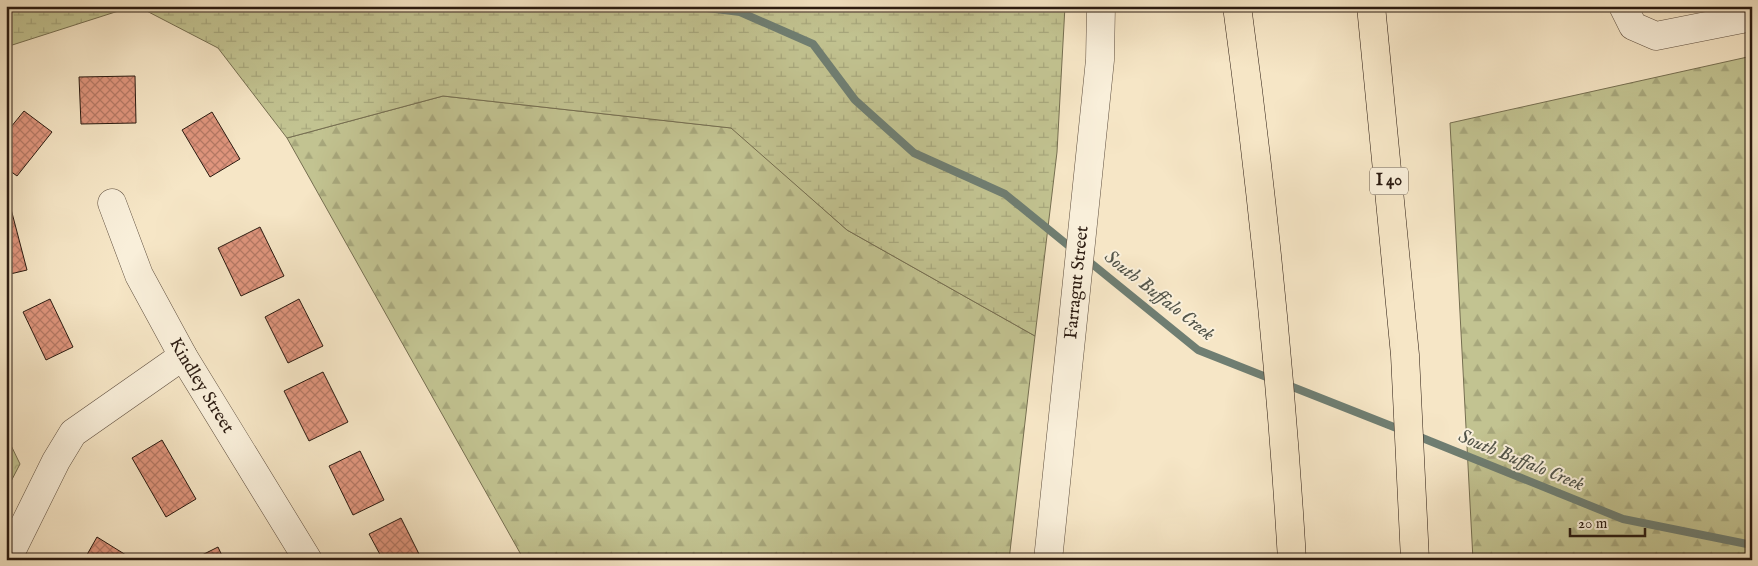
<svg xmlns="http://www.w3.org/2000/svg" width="1758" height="566" viewBox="0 0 1758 566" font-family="'IM FELL English',serif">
	<defs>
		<pattern id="forest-firs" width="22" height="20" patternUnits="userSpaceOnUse" patternTransform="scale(1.25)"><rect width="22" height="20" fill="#c2c391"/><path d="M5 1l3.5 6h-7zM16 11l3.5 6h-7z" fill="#a7a77c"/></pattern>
		<pattern id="wetland-marsh" width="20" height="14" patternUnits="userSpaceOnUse" patternTransform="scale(1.25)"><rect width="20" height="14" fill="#c2c391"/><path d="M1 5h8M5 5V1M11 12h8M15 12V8" fill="none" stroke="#a7a77c"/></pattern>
		<pattern id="park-crowns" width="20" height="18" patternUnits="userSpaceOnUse" patternTransform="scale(1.25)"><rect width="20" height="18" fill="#c2c391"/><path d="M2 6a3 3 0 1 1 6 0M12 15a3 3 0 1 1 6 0" fill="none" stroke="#a7a77c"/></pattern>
		<pattern id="building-cross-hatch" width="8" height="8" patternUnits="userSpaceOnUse" patternTransform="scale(1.25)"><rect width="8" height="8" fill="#df957d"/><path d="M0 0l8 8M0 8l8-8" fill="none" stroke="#b57965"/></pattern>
	</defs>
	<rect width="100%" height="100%" fill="#f6e6c6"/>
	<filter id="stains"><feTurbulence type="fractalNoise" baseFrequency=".004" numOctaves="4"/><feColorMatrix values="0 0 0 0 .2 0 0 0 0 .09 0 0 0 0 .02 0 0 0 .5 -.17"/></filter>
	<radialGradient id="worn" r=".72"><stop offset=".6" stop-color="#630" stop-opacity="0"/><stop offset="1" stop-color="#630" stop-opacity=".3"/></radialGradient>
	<path fill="url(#forest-firs)" stroke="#766f51" d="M1752,56V560H1473L1450,123Z
		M443,96L732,128L847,230L1035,336L1009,560H524L287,138Z"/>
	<path fill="url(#wetland-marsh)" stroke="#766f51" d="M6,6H134L6,47Z
		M137,6H1065L1057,152L1035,336L847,230L731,128L443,96L287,138L218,48Z"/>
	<path fill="url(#park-crowns)" stroke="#766f51" d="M6,435L20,464L6,491Z"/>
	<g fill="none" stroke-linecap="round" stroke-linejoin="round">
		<path stroke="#6f7e72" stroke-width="8" d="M691,6L740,12L813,44L855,100L914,153L1005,194L1075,251
			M1086,259L1198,350L1274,380
			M1285,384L1404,431
			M1415,435L1623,519L1752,545"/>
	</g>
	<path fill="url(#building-cross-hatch)" stroke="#2b1b11" d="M135,76L136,123L81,124L79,77Z
		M24,111L52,132L17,176L6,168V133Z
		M212,112L240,159L210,177L182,130Z
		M11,209L27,270L6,275V210Z
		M260,227L284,276L241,296L218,248Z
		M50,299L73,347L46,360L23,312Z
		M299,299L323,346L288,363L265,317Z
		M323,372L348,422L309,441L284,391Z
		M162,440L196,499L166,517L132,458Z
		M360,451L384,500L353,515L329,466Z
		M401,518L422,560H383L369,534Z
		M97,537L134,560H84Z
		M218,547L224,560H192Z"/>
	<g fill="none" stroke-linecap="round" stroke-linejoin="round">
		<defs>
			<g id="minor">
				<path d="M1623,6L1633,26L1656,36L1752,17"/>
				<path id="s1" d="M112,203L139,275L183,356L308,560"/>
				<path d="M7,560L56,461L73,433L183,356"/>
				<path id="s2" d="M1048,560L1100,60L1101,6"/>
			</g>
			<path id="highway" d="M1237,6C1262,190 1281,374 1292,560
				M1371,6L1405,355L1415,560"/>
		</defs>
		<use href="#minor" stroke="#5e4e3e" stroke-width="29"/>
		<use href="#highway" stroke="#2b1b11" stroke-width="29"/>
		<use href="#minor" stroke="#f9efda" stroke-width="28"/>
		<use href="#highway" stroke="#f6e6c6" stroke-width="28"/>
	</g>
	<g text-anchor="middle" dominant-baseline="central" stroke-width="4" stroke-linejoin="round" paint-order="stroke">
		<rect fill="#f9efda" stroke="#695b4d" stroke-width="1" x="1370" y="167.5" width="38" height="27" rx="4"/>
		<g font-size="16" font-weight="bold" fill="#2b1b11">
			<text x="1389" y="181">I 40</text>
		</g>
		<g font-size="18" fill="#2b1b11" stroke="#f9efda">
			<text stroke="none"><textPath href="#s2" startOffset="279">Farragut Street</textPath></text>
			<text stroke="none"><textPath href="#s1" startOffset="204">Kindley Street</textPath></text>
		</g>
		<g font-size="19" font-style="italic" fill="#53554a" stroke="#f9efda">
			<text transform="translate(1159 296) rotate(38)">South Buffalo Creek</text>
			<text transform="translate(1521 461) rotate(22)">South Buffalo Creek</text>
		</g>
	</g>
	<rect width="1758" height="566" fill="none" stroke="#f6e6c6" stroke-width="25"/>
	<rect x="8" y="8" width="1743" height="551" fill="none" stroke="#2b1b11" stroke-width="2.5"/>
	<rect x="12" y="12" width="1733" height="541" fill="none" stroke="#2b1b11"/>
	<path d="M1570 528v8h75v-8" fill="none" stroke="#2b1b11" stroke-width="2.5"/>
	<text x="1578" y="528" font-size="15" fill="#2b1b11" stroke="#f9efda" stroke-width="4" paint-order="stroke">20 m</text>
	<rect width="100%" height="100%" filter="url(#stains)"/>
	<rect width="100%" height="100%" fill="url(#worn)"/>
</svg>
